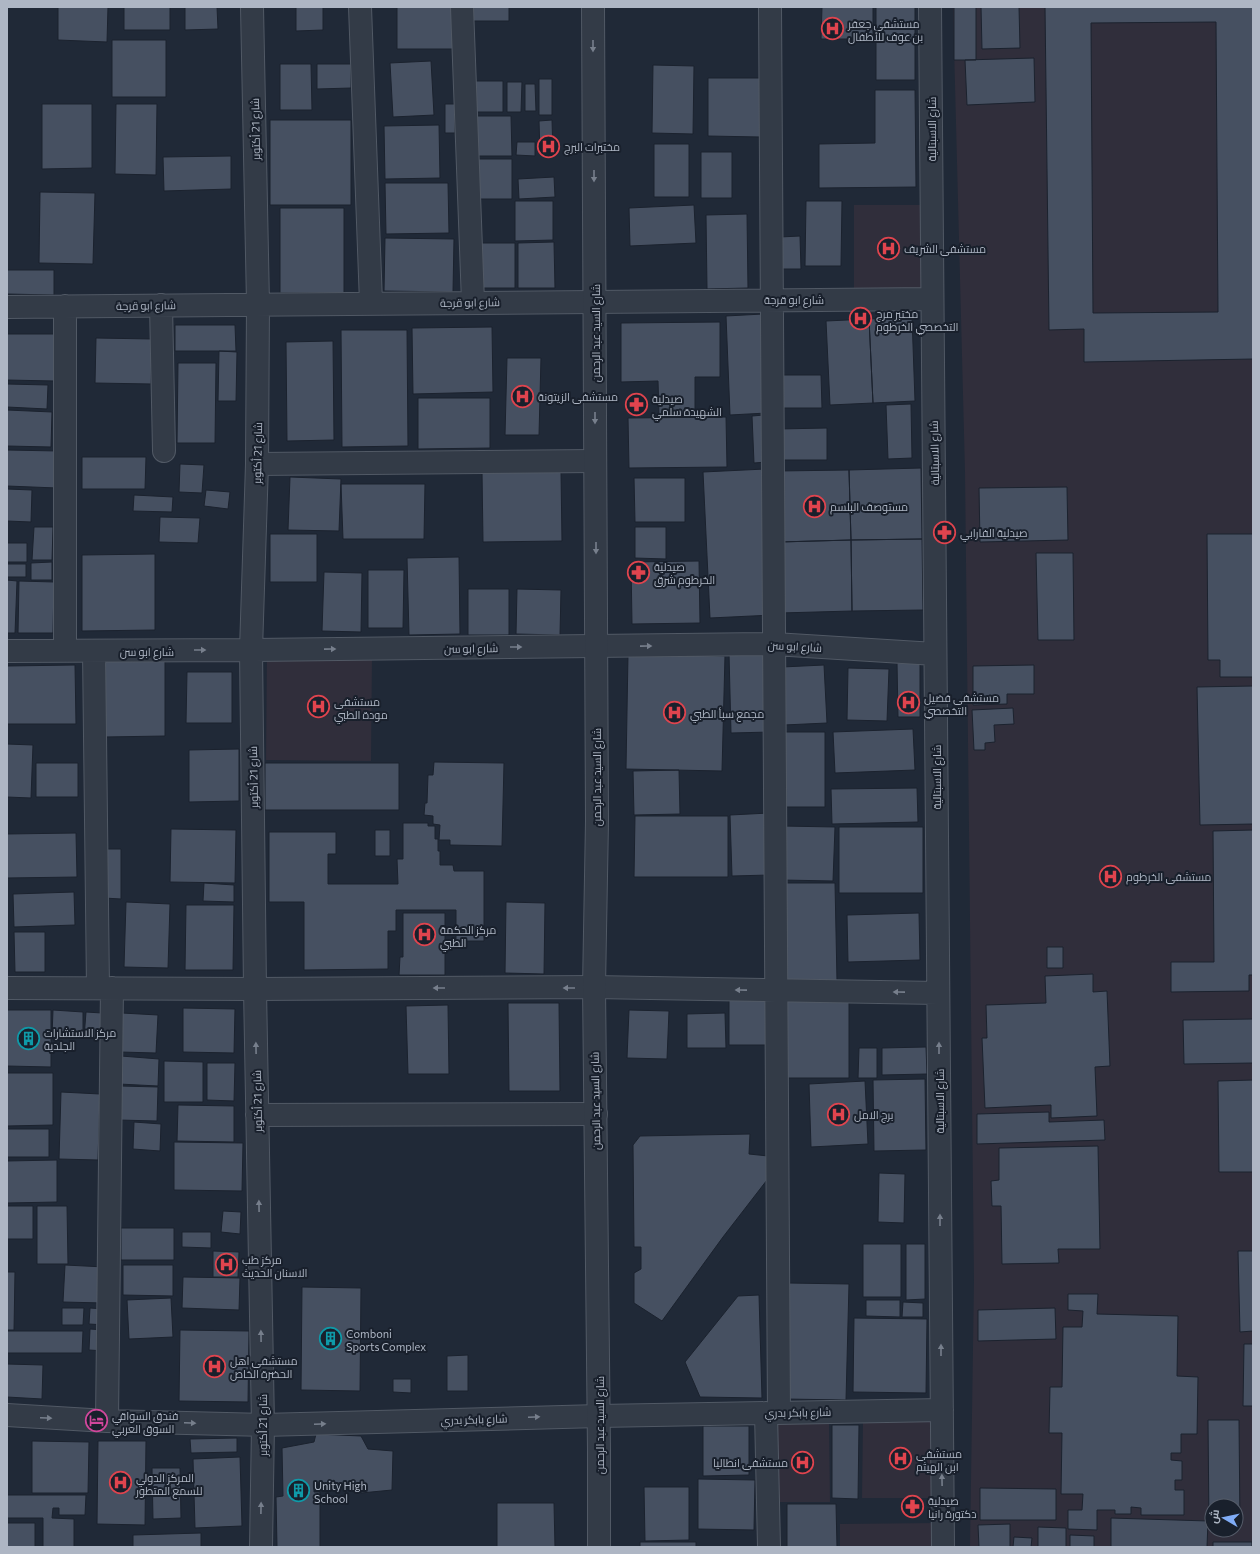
<svg xmlns="http://www.w3.org/2000/svg" width="1260" height="1554" viewBox="0 0 1260 1554" font-family="Commissioner,Cairo,sans-serif">
	<rect width="100%" height="100%" fill="#202937"/>
	<path fill="#302e3b" fill-rule="evenodd" d="M953,7H1253V1547H970L974,1280L965,472ZM1212,1506H1236V1530H1212Z
		M854,205H924L923,292H854Z
		M267,654L372,655L371,761L266,760Z
		M863,1420H938V1498H862Z
		M776,1423H829L830,1502H777Z
		M940,1523V1547H840V1524Z"/>
	<path fill="#465061" stroke="#1b222e" fill-rule="evenodd" d="M58,7H108L107,42L58,40Z
		M124,7H170V30H124Z
		M185,7H217L218,29L185,30Z
		M296,7H323V30L296,31Z
		M397,7H460V49H397Z
		M472,7H509V21H472Z
		M822,7H873V39H821Z
		M876,7H915V80H876Z
		M954,7H976V60H954Z
		M981,7H1019L1020,48L982,49Z
		M1045,7H1253V359L1084,362V329L1049,330ZM1216,22L1218,312L1093,313L1091,23Z
		M112,40H166V97H112Z
		M1034,58L1035,102L967,105L965,60Z
		M431,61L434,115L393,117L390,63Z
		M280,64H311L312,110H280Z
		M317,64H351V88L317,89Z
		M653,65L694,66L693,134L652,133Z
		M708,78H761L760,137L708,136Z
		M539,79H552V115H539Z
		M475,81H503V112H475Z
		M507,82H522L521,112H507Z
		M525,84H535L536,111H525Z
		M875,90H915L916,187L819,188V144L875,143Z
		M42,104H92V168L42,169Z
		M116,104H157L156,175L115,174Z
		M445,104H455V133H445Z
		M473,116H511L512,156H473Z
		M270,120H351V205H270Z
		M552,120L553,153L540,154L539,121Z
		M439,125L440,178L385,179L384,126Z
		M517,142H535V156L516,155Z
		M654,144H689V197H654Z
		M701,152H732V198H701Z
		M231,156V189L164,191L163,157Z
		M474,159H512V199H474Z
		M554,177L555,197L519,199L518,179Z
		M385,183H448L449,233L386,234Z
		M40,192L95,193L93,264L39,263Z
		M515,201H553V240L515,241Z
		M806,201H842L841,266H805Z
		M694,205L696,243L630,246L629,208Z
		M280,208H344V293H280Z
		M747,214L748,288L707,289L706,215Z
		M800,236L801,269H781L780,237Z
		M385,238L454,239L453,292L384,291Z
		M554,242L555,288H518V243Z
		M478,243H515V288H478Z
		M7,270H54V295L7,294Z
		M763,314L767,413L730,415L726,316Z
		M912,317L915,401L873,403L869,319Z
		M869,319L873,403L830,405L826,321Z
		M720,322V377H695V414L659,415L658,381L621,382V323Z
		M175,325H235L236,351H175Z
		M492,327L493,392L413,394L412,328Z
		M341,330H407L408,446L342,447Z
		M7,334H54V381L7,380Z
		M96,338L152,339L151,384L95,383Z
		M333,341L334,440L287,441L286,342Z
		M219,351L237,352L236,401H218Z
		M507,358H541L539,435H505Z
		M178,363H216L215,443H177Z
		M781,375H821L822,408H781Z
		M7,384L48,385L47,409L7,407Z
		M418,398H490V448L418,449Z
		M911,404L912,458L888,459L886,405Z
		M7,410L52,412L51,447L7,446Z
		M764,415L767,462L754,463L752,416Z
		M726,417L727,467L629,468L628,418Z
		M827,428V460H778V429Z
		M7,450L58,451L57,488L7,486Z
		M82,457H146L145,489H82Z
		M180,464L204,465L202,493L179,492Z
		M921,468L922,539L851,540L849,470Z
		M765,469L773,615L710,618L703,472Z
		M849,470L851,540L779,542L778,471Z
		M561,471L562,541L483,542L482,472Z
		M290,477L341,479L339,531L288,530Z
		M634,478H685V522H635Z
		M341,484H425L424,539H343Z
		M1067,487L1068,540L980,542L979,488Z
		M7,489L32,490L31,522L7,521Z
		M206,490L230,492L228,509L204,506Z
		M134,495L173,497L172,512L133,511Z
		M160,517L200,518L198,543L159,542Z
		M34,527H53L52,560H32Z
		M635,527H666V559L635,558Z
		M270,534H317V582H270Z
		M1207,534H1253V677H1220V660H1208Z
		M922,539L923,610L852,611L851,540Z
		M851,540L852,611L780,613L779,542Z
		M7,543H27V562H7Z
		M1036,553H1073L1074,640H1038Z
		M155,554V630L82,631V555Z
		M459,557L460,634L409,635L407,558Z
		M699,561L700,623L632,624L631,562Z
		M52,562V580H31V563Z
		M7,564H26V577H7Z
		M368,570H404L403,628H368Z
		M324,572L362,573L361,632L322,631Z
		M7,580L17,581L15,633H7Z
		M19,581L54,582L53,633H18Z
		M468,589H509V635H468Z
		M517,589L561,590L560,635L516,634Z
		M770,653L772,732L731,733L729,654Z
		M628,654L725,656L722,771L626,769Z
		M105,658H165V736L105,737Z
		M920,662V717H898L897,663Z
		M75,665L76,724H7V666Z
		M824,665L827,723L784,725L782,667Z
		M1034,665V694H1007V704L973,705V666Z
		M848,668L889,669L887,721L847,720Z
		M187,672H232V723H186Z
		M1253,686V824L1200,825L1197,687Z
		M1013,708L1014,724L994,725L995,742L985,743V750H974L972,710Z
		M913,729L915,770L835,773L833,732Z
		M784,732H825V807H783Z
		M7,744L33,745L31,798L7,797Z
		M239,749V801L189,802V750Z
		M434,762L504,763L502,846L450,845V840H439L440,825L433,824V816L424,815L425,803H427L428,775H433Z
		M36,763H78V797H36Z
		M265,763H399V810H265Z
		M679,770L680,814L634,815L633,771Z
		M917,788L918,822L832,824L831,789Z
		M769,813L770,875L732,876L730,815Z
		M635,816H728V877H634Z
		M403,823H428V826H435V839H438V851H440V865H453L454,871H484V941H456V910H396V931H388V969L304,970V902H269V832H336V854H328V884H398L397,859H403Z
		M783,826L835,827L833,881L783,880Z
		M839,827H923V893H839Z
		M171,829L236,830L235,883L170,882Z
		M375,830H390V856H375Z
		M1253,830V975H1249V991L1171,992V962H1214L1213,831Z
		M76,833L77,877L7,878V834Z
		M104,849H121V899L104,898Z
		M204,883L234,885V902L203,901Z
		M783,883H835L837,981L784,982Z
		M74,892L75,925L14,927L13,894Z
		M126,902L170,904L168,968L124,967Z
		M506,902L545,903L544,974L505,973Z
		M186,905H234L233,970H185Z
		M403,913H445V975H399L400,957H403Z
		M919,913L920,960L848,962L847,915Z
		M14,932H45V972H15Z
		M1047,947H1063V968H1047Z
		M1093,974V992L1107,991L1110,1066L1095,1067L1097,1116L1051,1118V1105L985,1108L982,1038H987L986,1005L1046,1003L1045,976Z
		M785,995H849V1078H785Z
		M729,997H767V1045H729Z
		M508,1003H559L560,1091H509Z
		M448,1005L449,1074H408L406,1006Z
		M183,1008L235,1009L234,1053L183,1052Z
		M7,1010H51V1067L7,1066Z
		M53,1010L83,1012V1037L52,1036Z
		M629,1010L669,1011L667,1059L627,1058Z
		M86,1012L102,1013L100,1039L84,1038Z
		M122,1013L158,1015L156,1053L120,1052Z
		M725,1013L726,1048H687V1014Z
		M1253,1019V1063L1184,1064L1183,1020Z
		M926,1047L927,1074L882,1075V1048Z
		M859,1048H877V1078H858Z
		M121,1056L159,1059L158,1086L119,1084Z
		M164,1061L203,1062V1102H164Z
		M207,1063H235L234,1101L207,1100Z
		M7,1073H53V1125L7,1126Z
		M925,1079L926,1150L874,1151L873,1080Z
		M1253,1080V1172H1219L1218,1081Z
		M865,1081L868,1144L811,1147L809,1084Z
		M121,1086L158,1087L157,1121L119,1120Z
		M61,1092L100,1094L98,1160L59,1159Z
		M178,1105L234,1106V1142L177,1141Z
		M1049,1112V1122L1104,1120L1105,1140L977,1144V1114Z
		M134,1122L161,1124L160,1151L133,1149Z
		M7,1129H49V1157H7Z
		M750,1134L749,1154L768,1156L767,1180L723,1237L662,1321L634,1303V1273L641,1269V1247H634L633,1145L640,1136Z
		M174,1142L243,1143L242,1191L174,1190Z
		M1098,1146L1100,1249H1058L1059,1263L1002,1264L1001,1206H992L991,1181L999,1180V1148Z
		M57,1160V1202L7,1203V1161Z
		M879,1173L905,1174L904,1223L878,1222Z
		M7,1206H33V1239H7Z
		M37,1206H67L68,1264H37Z
		M223,1211L241,1212L240,1234L221,1232Z
		M121,1228H174V1260H121Z
		M182,1232H211V1248L182,1247Z
		M863,1244H901V1297H863Z
		M906,1244H925V1299L906,1300Z
		M213,1251L239,1252L238,1277H213Z
		M1238,1251H1253V1331L1240,1332Z
		M65,1265L105,1267L103,1303L63,1302Z
		M123,1265H173V1296L123,1295Z
		M7,1272H15L14,1330H7Z
		M183,1277L240,1278L239,1310L182,1308Z
		M789,1283L849,1284L846,1400L786,1399Z
		M302,1287L361,1288L360,1391L301,1390Z
		M1068,1294H1098L1097,1314L1178,1316L1177,1376L1198,1377L1197,1434H1181V1453H1171V1460L1182,1461V1480H1175V1490H1184V1515H1141V1508L1131,1507V1514H1115V1510H1097V1530L1068,1529V1510H1082L1083,1494H1061L1062,1433H1049L1050,1387H1062L1063,1327H1082L1083,1311L1068,1310Z
		M759,1295L762,1398L700,1397L685,1362L738,1296Z
		M171,1298L173,1337L129,1339L127,1300Z
		M866,1300H900V1317L866,1316Z
		M903,1302L923,1303V1317H902Z
		M62,1308H84L83,1325H62Z
		M90,1308L105,1309V1325L89,1324Z
		M1055,1308L1056,1339L978,1341V1310Z
		M854,1318L927,1319L926,1393L853,1392Z
		M90,1329L105,1330V1351L89,1350Z
		M180,1330L249,1331L248,1402L179,1401Z
		M7,1331H83L82,1353H7Z
		M1244,1344H1253V1406H1243Z
		M468,1355V1391H447V1356Z
		M7,1364L43,1365L42,1399L7,1397Z
		M393,1379H411V1393L393,1392Z
		M1208,1420H1239L1240,1526H1236V1506H1212V1527H1209Z
		M832,1425H859L858,1499L832,1498Z
		M703,1426H749V1475L703,1476Z
		M316,1434L361,1436L368,1449L393,1451L392,1490L361,1493V1484H314V1492H320V1547H277L276,1497L283,1496L282,1448L314,1442Z
		M237,1438V1452L191,1453L190,1439Z
		M32,1441L89,1442L88,1493H32Z
		M98,1441H146L145,1525L97,1524Z
		M240,1457L242,1526L195,1528L193,1459Z
		M152,1468H180L181,1518L153,1519Z
		M698,1479L755,1480L754,1530L698,1529Z
		M644,1487H689V1540L645,1541Z
		M980,1488L1056,1489V1520H980Z
		M7,1495H86L85,1515H59V1508H53L52,1518L74,1519V1547H43V1518H7Z
		M497,1503H554L555,1547H497Z
		M787,1504H836L837,1547H787Z
		M1111,1518L1208,1521L1207,1547H1111Z
		M7,1523H35V1547H7Z
		M1010,1524V1547H979L978,1525Z
		M1038,1527L1066,1528V1547H1038Z
		M201,1533V1547H133V1535Z
		M1070,1535L1094,1536V1547H1070Z
		M1014,1537L1032,1538L1031,1547H1013Z
		M640,1542H696V1547H640Z
		M1213,1542H1252V1547H1213Z"/>
	<g fill="none" stroke-linecap="round" stroke-linejoin="round">
		<defs>
			<path id="minor" d="M252,7L258,304L257,464L251,650L255,989L263,1425L261,1547
				M360,7L371,303
				M462,7L473,302
				M770,7L779,1413
				M930,7L943,1547
				M161,305L164,451
				M65,306V651
				M7,307L932,299
				M257,464L595,461
				M7,651L251,650L774,644L935,654
				M94,651L98,988
				M7,988L255,989L594,987L938,993
				M257,1115L596,1114
				M766,1413L769,1547
				M7,1415L107,1421L263,1425L599,1416L942,1410
				M107,1421L112,988"/>
			<path id="tertiary" d="M593,7L597,821L594,987L599,1451V1547"/>
		</defs>
		<use href="#minor" stroke="#515965" stroke-width="24"/>
		<use href="#tertiary" stroke="#515965" stroke-width="24"/>
		<use href="#minor" stroke="#333b47" stroke-width="22"/>
		<use href="#tertiary" stroke="#333b47" stroke-width="22"/>
	</g>
	<defs><path id="oneway-solid" d="M-6-.8H1V-3.2L6.5 0L1 3.2V.8H-6Z"/></defs>
	<g fill="#777f8c">
		<use href="#oneway-solid" transform="translate(593 46) rotate(90)"/>
		<use href="#oneway-solid" transform="translate(594 176) rotate(90)"/>
		<use href="#oneway-solid" transform="translate(595 418) rotate(90)"/>
		<use href="#oneway-solid" transform="translate(596 548) rotate(90)"/>
		<use href="#oneway-solid" transform="translate(646 646) rotate(-1)"/>
		<use href="#oneway-solid" transform="translate(516 647)"/>
		<use href="#oneway-solid" transform="translate(330 649) rotate(-1)"/>
		<use href="#oneway-solid" transform="translate(200 650)"/>
		<use href="#oneway-solid" transform="translate(439 988) rotate(180)"/>
		<use href="#oneway-solid" transform="translate(569 988) rotate(180)"/>
		<use href="#oneway-solid" transform="translate(741 990) rotate(-179)"/>
		<use href="#oneway-solid" transform="translate(899 992) rotate(-179)"/>
		<use href="#oneway-solid" transform="translate(256 1048) rotate(-91)"/>
		<use href="#oneway-solid" transform="translate(939 1048) rotate(-90)"/>
		<use href="#oneway-solid" transform="translate(259 1206) rotate(-91)"/>
		<use href="#oneway-solid" transform="translate(940 1220) rotate(-90)"/>
		<use href="#oneway-solid" transform="translate(261 1336) rotate(-91)"/>
		<use href="#oneway-solid" transform="translate(941 1350) rotate(-90)"/>
		<use href="#oneway-solid" transform="translate(534 1417) rotate(-2)"/>
		<use href="#oneway-solid" transform="translate(46 1418) rotate(3)"/>
		<use href="#oneway-solid" transform="translate(190 1423) rotate(2)"/>
		<use href="#oneway-solid" transform="translate(320 1424) rotate(-2)"/>
		<use href="#oneway-solid" transform="translate(942 1480) rotate(-91)"/>
		<use href="#oneway-solid" transform="translate(261 1508) rotate(-89)"/>
	</g>
	<defs>
		<symbol id="hospital-ring" viewBox="-11 -11 22 22"><circle r="9.5" fill="#19202c" stroke="#e0444e" stroke-width="1.5"/><path d="M-5-5h3v3.5h4V-5h3V5h-3V1.5h-4V5h-3Z" fill="#e0444e"/></symbol>
		<symbol id="pharmacy-ring" viewBox="-11 -11 22 22"><circle r="9.5" fill="#19202c" stroke="#e0444e" stroke-width="1.5"/><path d="M-2-6h4v4h4v4h-4v4h-4v-4h-4v-4h4Z" fill="#e0444e"/></symbol>
		<symbol id="building-ring" viewBox="-11 -11 22 22"><circle r="9.5" fill="#19202c" stroke="#0f9aa8" stroke-width="1.5"/><path d="M-4-6H4V6H1V3H-1V6H-4ZM-2.5-4.3h1.7v1.8h-1.7ZM.8-4.3h1.7v1.8H.8ZM-2.5-1h1.7V.8h-1.7ZM.8-1h1.7V.8H.8Z" fill="#0f9aa8"/></symbol>
		<symbol id="hotel-ring" viewBox="-11 -11 22 22"><circle r="9.5" fill="#19202c" stroke="#d1479c" stroke-width="1.5"/><path d="M-6-4.5h1.5V1H6V5H4.5V3h-9V5H-6ZM-4 0a1.8 1.8 0 1 1 3.6 0ZM.5 0V-2.5h3Q6-2.5 6 0Z" fill="#d1479c"/></symbol>
	</defs>
	<g fill-rule="evenodd">
		<use href="#hospital-ring" x="820" y="16" width="25" height="25"/>
		<use href="#hospital-ring" x="536" y="134" width="25" height="25"/>
		<use href="#hospital-ring" x="876" y="236" width="25" height="25"/>
		<use href="#hospital-ring" x="848" y="306" width="25" height="25"/>
		<use href="#hospital-ring" x="510" y="384" width="25" height="25"/>
		<use href="#pharmacy-ring" x="624" y="392" width="25" height="25"/>
		<use href="#hospital-ring" x="802" y="494" width="25" height="25"/>
		<use href="#pharmacy-ring" x="932" y="520" width="25" height="25"/>
		<use href="#pharmacy-ring" x="626" y="560" width="25" height="25"/>
		<use href="#hospital-ring" x="896" y="690" width="25" height="25"/>
		<use href="#hospital-ring" x="306" y="694" width="25" height="25"/>
		<use href="#hospital-ring" x="662" y="700" width="25" height="25"/>
		<use href="#hospital-ring" x="1098" y="864" width="25" height="25"/>
		<use href="#hospital-ring" x="412" y="922" width="25" height="25"/>
		<use href="#building-ring" x="16" y="1026" width="25" height="25"/>
		<use href="#hospital-ring" x="826" y="1102" width="25" height="25"/>
		<use href="#hospital-ring" x="214" y="1252" width="25" height="25"/>
		<use href="#building-ring" x="318" y="1326" width="25" height="25"/>
		<use href="#hospital-ring" x="202" y="1354" width="25" height="25"/>
		<use href="#hotel-ring" x="84" y="1408" width="25" height="25"/>
		<use href="#hospital-ring" x="888" y="1446" width="25" height="25"/>
		<use href="#hospital-ring" x="790" y="1450" width="25" height="25"/>
		<use href="#hospital-ring" x="108" y="1470" width="25" height="25"/>
		<use href="#building-ring" x="286" y="1478" width="25" height="25"/>
		<use href="#pharmacy-ring" x="900" y="1494" width="25" height="25"/>
	</g>
	<g text-anchor="middle" dominant-baseline="central" stroke-width="4" stroke-linejoin="round" paint-order="stroke">
		<g font-size="11" fill="#aeb6c4" stroke="#19202c" text-anchor="start">
			<text x="848" y="23">مستشفى جعفر<tspan x="848" dy="13">بن عوف للأطفال</tspan></text>
			<text x="564" y="146">مختبرات البرج</text>
			<text x="904" y="248">مستشفى الشريف</text>
			<text x="876" y="313">مختبر مرج<tspan x="876" dy="13">التخصصي الخرطوم</tspan></text>
			<text x="538" y="396">مستشفى الزيتونة</text>
			<text x="652" y="398">صيدلية<tspan x="652" dy="13">الشهيدة سلمي</tspan></text>
			<text x="830" y="506">مستوصف البلسم</text>
			<text x="960" y="532">صيدلية الفارابي</text>
			<text x="654" y="566">صيدلية<tspan x="654" dy="13">الخرطوم شرق</tspan></text>
			<text x="924" y="697">مستشفى فضيل<tspan x="924" dy="13">التخصصي</tspan></text>
			<text x="334" y="701">مستشفى<tspan x="334" dy="13">مودة الطبي</tspan></text>
			<text x="690" y="713">مجمع سبأ الطبي</text>
			<text x="1126" y="876">مستشفى الخرطوم</text>
			<text x="440" y="929">مركز الحكمة<tspan x="440" dy="13">الطبي</tspan></text>
			<text x="44" y="1032">مركز الاستشارات<tspan x="44" dy="13">الجلدية</tspan></text>
			<text x="854" y="1114">برج الامل</text>
			<text x="242" y="1259">مركز طب<tspan x="242" dy="13">الاسنان الحديث</tspan></text>
			<text x="346" y="1333">Comboni<tspan x="346" dy="13">Sports Complex</tspan></text>
			<text x="230" y="1360">مستشفى اهل<tspan x="230" dy="13">الحضرة الخاص</tspan></text>
			<text x="112" y="1415">فندق السواقي<tspan x="112" dy="13">السوق العربي</tspan></text>
			<text x="916" y="1453">مستشفى<tspan x="916" dy="13">ابن الهيثم</tspan></text>
			<text x="788" y="1462" text-anchor="end">مستشفى انطاليا</text>
			<text x="136" y="1477">المركز الدولي<tspan x="136" dy="13">للسمع المتطور</tspan></text>
			<text x="314" y="1485">Unity High<tspan x="314" dy="13">School</tspan></text>
			<text x="928" y="1500">صيدلية<tspan x="928" dy="13">دكتورة رانيا</tspan></text>
		</g>
		<g font-size="11" fill="#aeb6c4" stroke="#19202c">
			<text transform="translate(255 129) rotate(-91)">شارع 21 أكتوبر</text>
			<text transform="translate(931 129) rotate(-90)">شارع الاسبتالية</text>
			<text x="794" y="299">شارع ابو قرجة</text>
			<text transform="translate(470 302) rotate(-1)">شارع ابو قرجة</text>
			<text transform="translate(146 305) rotate(-1)">شارع ابو قرجة</text>
			<text transform="translate(595 333) rotate(-90)">شارع السيد عبد الرحمن</text>
			<text transform="translate(257 453) rotate(-89)">شارع 21 أكتوبر</text>
			<text transform="translate(934 453) rotate(-91)">شارع الاسبتالية</text>
			<text transform="translate(795 646) rotate(3)">شارع ابو سن</text>
			<text transform="translate(471 648) rotate(-1)">شارع ابو سن</text>
			<text x="147" y="651">شارع ابو سن</text>
			<text transform="translate(253 777) rotate(-91)">شارع 21 أكتوبر</text>
			<text transform="translate(596 777) rotate(-90)">شارع السيد عبد الرحمن</text>
			<text transform="translate(936 777) rotate(-90)">شارع الاسبتالية</text>
			<text transform="translate(257 1101) rotate(-91)">شارع 21 أكتوبر</text>
			<text transform="translate(595 1101) rotate(-91)">شارع السيد عبد الرحمن</text>
			<text transform="translate(939 1101) rotate(-90)">شارع الاسبتالية</text>
			<text transform="translate(798 1412) rotate(-1)">شارع بابكر بدري</text>
			<text transform="translate(474 1419) rotate(-2)">شارع بابكر بدري</text>
			<text transform="translate(262 1425) rotate(-90)">شارع 21 أكتوبر</text>
			<text transform="translate(599 1425) rotate(-90)">شارع السيد عبد الرحمن</text>
		</g>
	</g>
	<rect width="1260" height="1554" fill="none" stroke="#aeb6c4" stroke-width="16"/>
	<g transform="translate(1224 1518) rotate(279)"><circle r="19" fill="#19202c" stroke="#555c69"/>
	<path d="M0-3L7 15L0 10L-7 15Z" fill="#80acf6"/>
	<text y="-6" font-size="11" font-weight="bold" text-anchor="middle" fill="#aeb6c4">ش</text>
	</g>
</svg>
